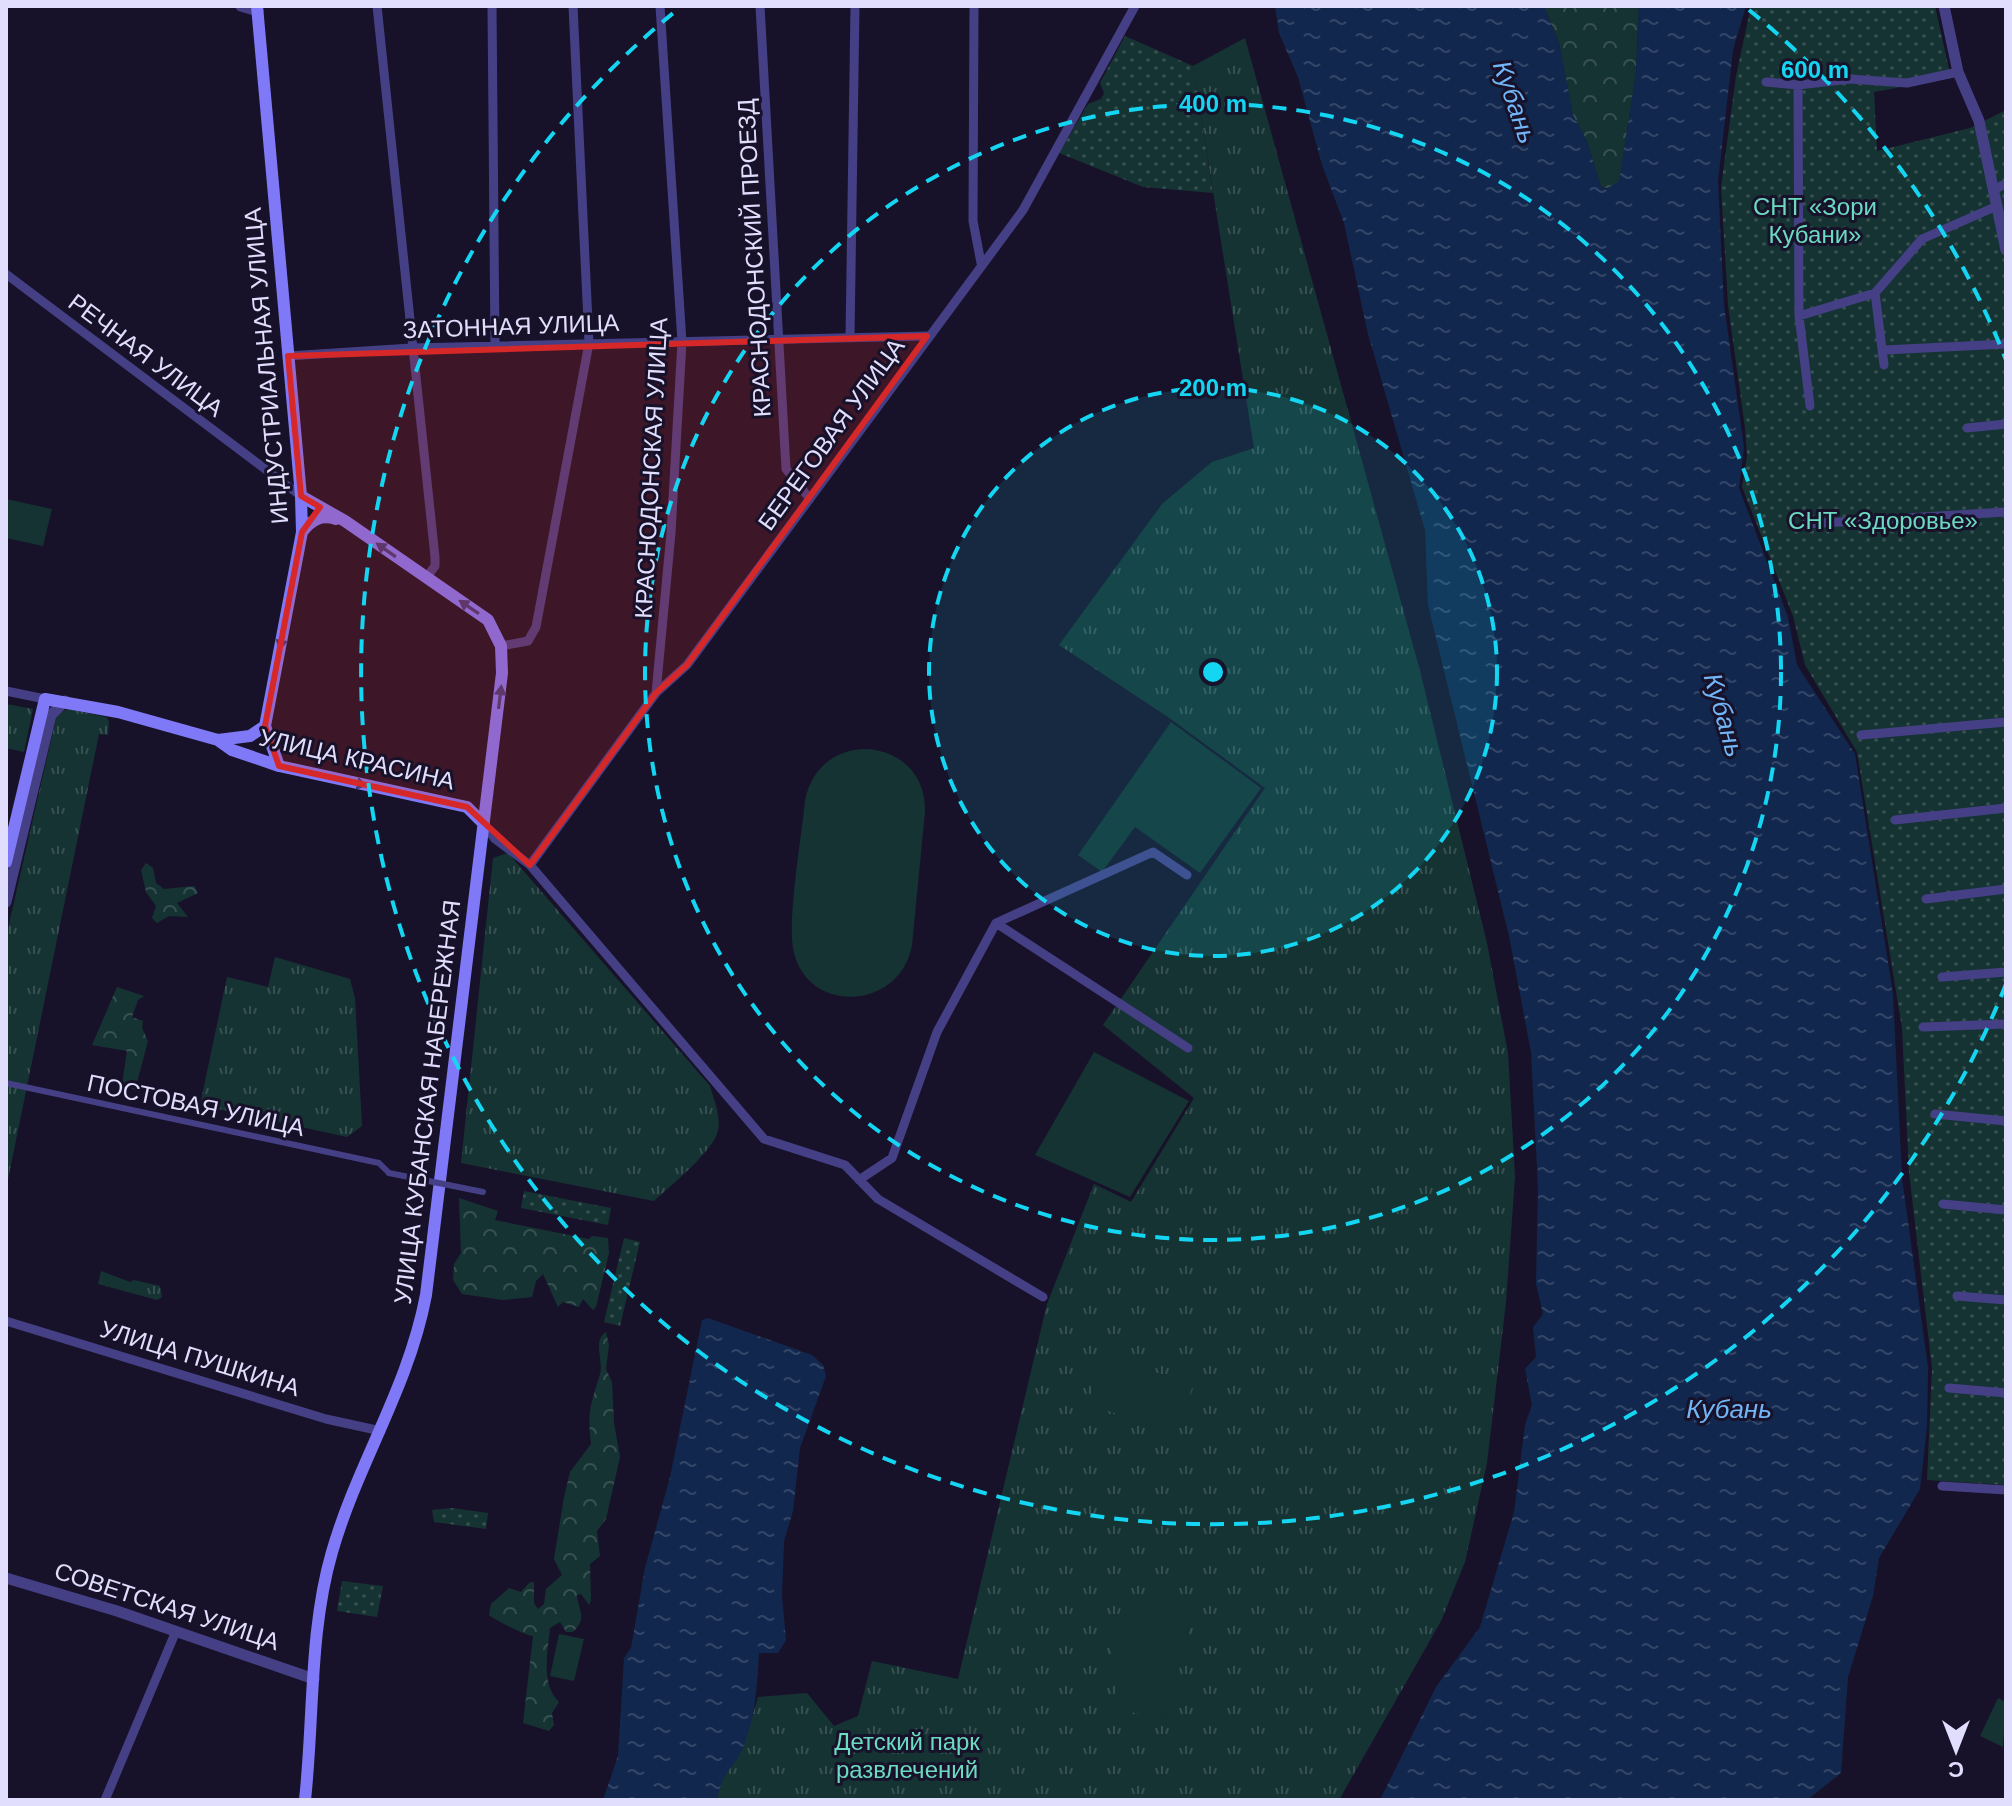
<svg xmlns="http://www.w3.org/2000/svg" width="2012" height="1806" viewBox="0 0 2012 1806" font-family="Helvetica,sans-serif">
	<defs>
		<pattern id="grass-dots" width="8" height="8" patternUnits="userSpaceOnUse" patternTransform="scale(2)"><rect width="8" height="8" fill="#163333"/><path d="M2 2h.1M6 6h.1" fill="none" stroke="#385051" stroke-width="1.8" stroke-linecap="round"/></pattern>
		<pattern id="forest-crowns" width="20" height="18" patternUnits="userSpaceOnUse" patternTransform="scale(2)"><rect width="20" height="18" fill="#163333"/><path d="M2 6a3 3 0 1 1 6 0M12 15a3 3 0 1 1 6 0" fill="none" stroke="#385051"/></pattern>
		<pattern id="park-tufts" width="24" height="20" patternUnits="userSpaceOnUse" patternTransform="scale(2)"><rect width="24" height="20" fill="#163333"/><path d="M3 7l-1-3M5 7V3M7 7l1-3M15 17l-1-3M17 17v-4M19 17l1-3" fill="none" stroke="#385051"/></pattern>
		<pattern id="water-ripples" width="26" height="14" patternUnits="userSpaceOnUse" patternTransform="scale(2)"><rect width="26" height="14" fill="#12274d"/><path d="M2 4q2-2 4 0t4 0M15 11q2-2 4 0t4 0" fill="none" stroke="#344668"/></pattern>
	</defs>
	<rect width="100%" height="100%" fill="#171229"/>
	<path fill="url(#grass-dots)" d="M1751,6H1935L1951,78L1874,92L1877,151L1970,128L2006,110V1485L1927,1480L1932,1368L1909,1172L1902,1028L1857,752L1805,665L1793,616L1742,487L1747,456L1745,428L1728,305L1721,187L1736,76Z
		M1125,36L1193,66L1213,193L1143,187L1059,153L1088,104L1101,99L1104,93L1100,83Z
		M524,1191L611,1208L608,1225L521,1208Z
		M624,1238L640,1242L620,1326L604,1322Z
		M452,1508L488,1513L486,1529L434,1522L432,1510Z
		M342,1581L383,1586L377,1617L337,1611Z"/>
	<path fill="url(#forest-crowns)" d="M1544,6H1639L1636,73L1619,182L1611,189L1601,187L1587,141L1573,116L1559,43Z
		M146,863L153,868L156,883L164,889L194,886L198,893L177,903L188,917L169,916L157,923L152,918L156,906L146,892L141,870Z
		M117,987L144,996L138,1000L132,1017L143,1021L142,1028L148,1041L135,1090L122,1084L127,1051L92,1045Z
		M459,1198L498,1211L495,1220L589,1239L592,1236L608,1238L609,1253L596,1307L593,1310L583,1299L579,1307L563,1302L558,1307L543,1274L536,1281L532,1297L503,1300L462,1294L453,1280L454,1264L461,1253Z
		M606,1332L609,1345L606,1369L612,1382L614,1423L620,1457L606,1519L597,1531L600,1556L590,1564L591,1600L589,1605L581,1594L577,1595C578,1609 588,1618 573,1632H566L560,1622L550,1628C548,1652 540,1683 559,1702L552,1713L554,1725L549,1731L523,1723L533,1636C525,1635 495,1620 489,1615L491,1604L509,1588L521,1592L530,1582H534V1603L538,1609L544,1604L546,1589L562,1575L554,1559L564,1497L570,1472L591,1444C587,1411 591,1404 600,1374C604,1361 592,1341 606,1332Z"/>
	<path fill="url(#park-tufts)" d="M1245,38L1419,667L1487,943L1508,1053L1515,1177L1506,1302L1487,1463L1465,1562L1441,1621L1339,1800H717L721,1777L743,1748L758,1697L807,1693L834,1726L858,1716L872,1661L958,1679L1047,1304L1094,1184L1131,1202L1194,1098L1103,1025L1265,788L1168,717L1059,645L1162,504L1212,462L1254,448L1193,66Z
		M6,704L33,709L24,752L6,748Z
		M68,709L106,717L109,721L108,735L99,734L6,1189V937L57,714Z
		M508,853L710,1086C714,1101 721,1115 718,1130C715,1150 669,1187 654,1201L461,1163L493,858Z
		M275,957L350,979L355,998L362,1126L347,1137L200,1105L227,977L268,987Z
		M101,1271L130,1282L134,1280L160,1286L162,1297L157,1300L98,1284Z"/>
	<path fill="#163333" d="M6,499L52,509L43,546L6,538Z
		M1171,722L1261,788L1200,873L1135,827L1102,872L1078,855Z
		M869,749C904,753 926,777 925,812L912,945C901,1009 810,1016 794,953C786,924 802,835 805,800C812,768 835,748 869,749Z
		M1094,1052L1189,1101L1130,1197L1035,1155Z
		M1105,1355L1193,1385L1177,1434L1088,1404Z
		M1132,1598L1194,1612L1166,1720L1113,1708L1117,1683L1109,1666L1122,1602Z
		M559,1634L584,1639L574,1681L550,1676Z
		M1998,1698L2006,1702L2003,1747L1980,1736Z"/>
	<path fill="url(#water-ripples)" d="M1275,6H1544L1559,43L1573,115L1587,141L1601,187L1606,189L1619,181L1636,73L1639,6H1746L1733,50L1718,181L1724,305L1744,447L1739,488L1788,617L1797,665L1855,754L1893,994L1902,1178L1928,1367L1927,1427L1920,1489L1879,1558L1873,1596L1848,1677L1841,1773L1807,1800H1380L1436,1687L1480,1627L1514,1512L1525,1425L1532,1405L1525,1369L1536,1357L1533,1327L1543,1314L1536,1284L1538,1187L1531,1052L1509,936L1428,605L1425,530L1368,334L1344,223L1322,165L1298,77L1279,33Z
		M708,1318L812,1355L823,1365L826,1376L800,1448L793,1511L784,1541L782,1596L786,1640L778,1653H759C757,1685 756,1715 744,1745C735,1769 723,1768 717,1800H603L618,1756L624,1658L631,1648L645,1568L670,1477L702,1320Z"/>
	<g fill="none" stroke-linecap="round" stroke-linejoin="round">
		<path stroke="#454085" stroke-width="6" d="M6,1083L379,1163L389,1173"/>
		<path stroke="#454085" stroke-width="9" d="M377,6L435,557V566L426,578
			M492,6L495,347
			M760,6L786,469L810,499
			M974,6L973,221L981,263
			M1766,82L1798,85L1850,79L1907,83L1958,72
			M1798,85L1799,316L1810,406
			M1994,189L2006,184
			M6,274L301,496
			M1799,316L1875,293
			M850,337L855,6
			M1884,350L2006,344
			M288,356L411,348L927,336
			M1884,365L1875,293L1922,239L1997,206
			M1967,428L2006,424
			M1805,524L2006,512
			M501,646L528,641L536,627L589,343L573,6
			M6,691L45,699
			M656,693L671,533L682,342L660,6
			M1861,735L2006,722
			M1895,820L2006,808
			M484,824L495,839L530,865L764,1139L845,1165L878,1199L1043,1297
			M530,865L656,693L687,665L1023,210L1135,6
			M1926,899L2006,889
			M996,923L1188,1048
			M1942,977L2006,972
			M1923,1027L2006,1024
			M1935,1114L2006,1121
			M859,1180L892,1158L937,1032L996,923L1153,852L1187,875
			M1943,1204L2006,1210
			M1957,1296L2006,1300
			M6,1321L326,1419L381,1431
			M1949,1388L2006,1393
			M1942,1486L2006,1490
			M105,1800L176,1631"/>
		<path stroke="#454085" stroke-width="11" d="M241,6L258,11
			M1944,6L1958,72L1979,121L2006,250
			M6,902L51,715L65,701
			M6,1578L117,1611L314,1679"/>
		<path stroke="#8079f7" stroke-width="12" d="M257,6L301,496L302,532L265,726L279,766
			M301,496L345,521L488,620L501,646L502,673L426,1295C408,1389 358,1462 332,1552C309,1631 314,1718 305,1800
			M302,532C311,520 321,514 336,519
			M218,740L232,750L279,766L467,807L484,824
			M6,862L45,699L118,712L218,740L250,736L265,726"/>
		<path stroke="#454085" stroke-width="6" d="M389,1173L483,1192"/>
	</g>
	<defs><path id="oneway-solid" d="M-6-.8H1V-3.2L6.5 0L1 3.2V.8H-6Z" transform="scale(2)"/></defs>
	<g fill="#413b7b">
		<use href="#oneway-solid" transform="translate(386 550) rotate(-145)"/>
		<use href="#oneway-solid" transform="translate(469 607) rotate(-146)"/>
		<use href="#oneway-solid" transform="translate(282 638) rotate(101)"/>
		<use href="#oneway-solid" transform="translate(500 697) rotate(-83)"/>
		<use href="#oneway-solid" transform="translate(355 783) rotate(12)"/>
	</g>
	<path fill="#d62828" fill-opacity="0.2" stroke="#d62828" stroke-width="6" stroke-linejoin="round" d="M927,336L687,665L656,693L530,865L467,807L279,766L265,726L302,532L320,507L301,496L288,356Z"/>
	<circle cx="1213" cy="672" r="284" fill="#14d6f2" fill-opacity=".12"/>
	<g fill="none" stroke="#14d6f2" stroke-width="4" stroke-dasharray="14 10">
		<circle cx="1213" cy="672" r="284"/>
		<circle cx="1213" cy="672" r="568"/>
		<path d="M2006 984A852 852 0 1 1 677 10M1749 10A852 852 0 0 1 2006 360"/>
	</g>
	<g text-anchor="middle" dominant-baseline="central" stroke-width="6" stroke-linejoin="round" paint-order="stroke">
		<g font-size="24" fill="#6bdac1" stroke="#171229">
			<text x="1815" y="206">СНТ «Зори<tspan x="1815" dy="28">Кубани»</tspan></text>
			<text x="1883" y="520">СНТ «Здоровье»</text>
			<text x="907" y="1741">Детский парк<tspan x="907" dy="28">развлечений</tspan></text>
		</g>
		<g font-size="24" fill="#e1ddfd" stroke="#171229">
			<text transform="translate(754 258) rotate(-93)">КРАСНОДОНСКИЙ ПРОЕЗД</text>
			<text transform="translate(511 326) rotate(-2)">ЗАТОННАЯ УЛИЦА</text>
			<text transform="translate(146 355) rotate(37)">РЕЧНАЯ УЛИЦА</text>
			<text transform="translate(266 366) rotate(-95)">ИНДУСТРИАЛЬНАЯ УЛИЦА</text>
			<text transform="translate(831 434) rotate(-54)">БЕРЕГОВАЯ УЛИЦА</text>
			<text transform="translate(651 468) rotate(-87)">КРАСНОДОНСКАЯ УЛИЦА</text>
			<text transform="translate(357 759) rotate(13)">УЛИЦА КРАСИНА</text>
			<text transform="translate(427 1102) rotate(-83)">УЛИЦА КУБАНСКАЯ НАБЕРЕЖНАЯ</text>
			<text transform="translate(196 1105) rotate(12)">ПОСТОВАЯ УЛИЦА</text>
			<text transform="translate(200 1358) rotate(17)">УЛИЦА ПУШКИНА</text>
			<text transform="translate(167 1606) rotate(18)">СОВЕТСКАЯ УЛИЦА</text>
		</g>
		<g font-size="26" font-style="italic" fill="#71b5f7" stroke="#171229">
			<text transform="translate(1515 102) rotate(71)">Кубань</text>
			<text transform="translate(1724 715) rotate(74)">Кубань</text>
			<text x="1729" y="1409">Кубань</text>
		</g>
	</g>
	<circle cx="1213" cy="672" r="12" fill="#14d6f2" stroke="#171229" stroke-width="4"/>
	<g font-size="24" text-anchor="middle" font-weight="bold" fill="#14d6f2" stroke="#171229" stroke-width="6" stroke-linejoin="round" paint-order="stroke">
		<text x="1815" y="78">600 m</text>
		<text x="1213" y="112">400 m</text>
		<text x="1213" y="396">200 m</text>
	</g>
	<rect width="2012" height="1806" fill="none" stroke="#e1ddfd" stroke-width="16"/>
	<g transform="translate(1956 1750) rotate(180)" stroke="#171229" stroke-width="6" paint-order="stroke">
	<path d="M0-6L14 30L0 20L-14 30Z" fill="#e1ddfd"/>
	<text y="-12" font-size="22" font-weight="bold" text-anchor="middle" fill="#e1ddfd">С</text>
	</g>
</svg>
